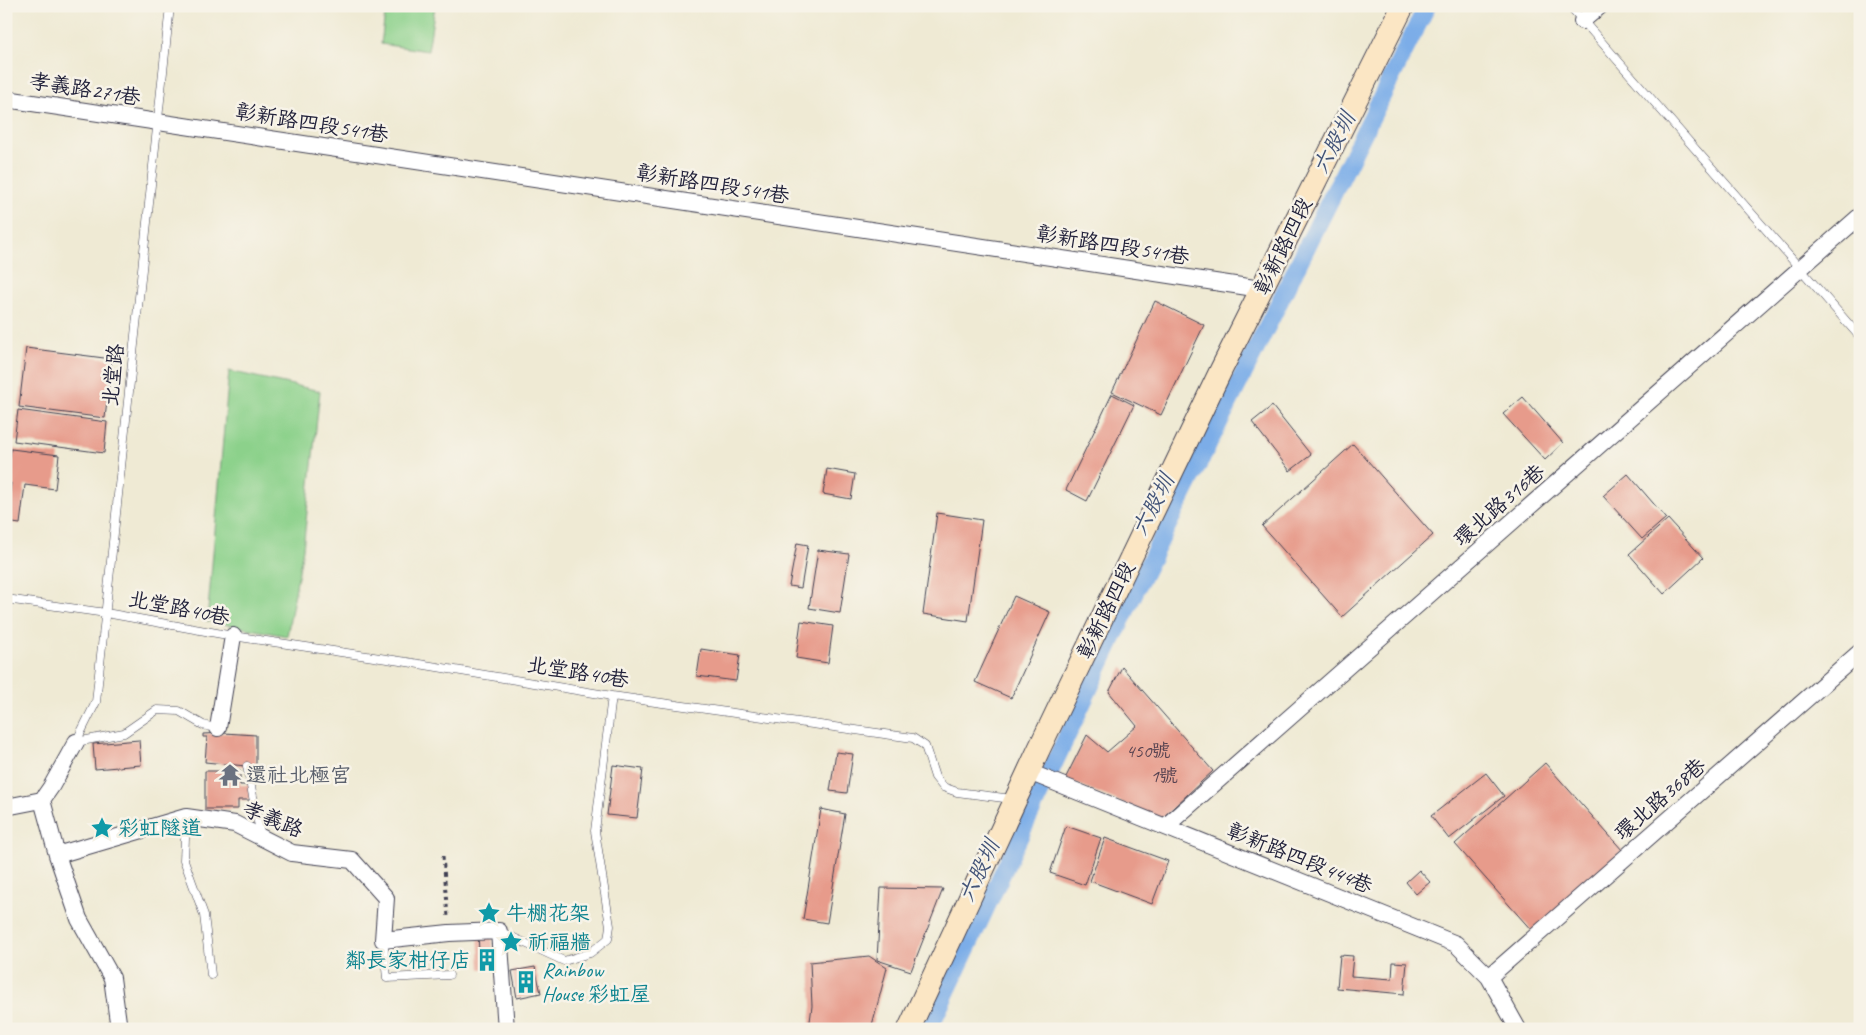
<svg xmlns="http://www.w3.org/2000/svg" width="1866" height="1035" viewBox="0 0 1866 1035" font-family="Caveat,'LXGW WenKai TC',sans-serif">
	<rect width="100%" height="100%" fill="#f7f3e8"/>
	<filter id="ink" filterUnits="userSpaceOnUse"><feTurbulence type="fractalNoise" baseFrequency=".02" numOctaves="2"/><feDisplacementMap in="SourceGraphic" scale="10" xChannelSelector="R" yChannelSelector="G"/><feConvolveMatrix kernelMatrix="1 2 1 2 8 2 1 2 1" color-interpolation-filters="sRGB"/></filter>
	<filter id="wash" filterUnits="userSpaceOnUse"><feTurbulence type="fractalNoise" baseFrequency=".0096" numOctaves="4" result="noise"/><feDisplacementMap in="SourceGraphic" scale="20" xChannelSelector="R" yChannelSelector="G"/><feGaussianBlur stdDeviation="1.12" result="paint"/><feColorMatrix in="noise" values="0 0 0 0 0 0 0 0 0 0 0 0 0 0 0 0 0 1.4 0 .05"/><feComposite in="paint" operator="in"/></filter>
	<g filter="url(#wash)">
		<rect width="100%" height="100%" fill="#efead4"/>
		<path fill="#8cd18b" stroke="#577a63" d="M386,6H435L428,51L381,44Z
			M229,371L320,391L303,549L287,636L207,621Z"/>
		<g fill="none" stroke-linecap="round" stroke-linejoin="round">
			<path stroke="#7cade8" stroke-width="18" d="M929,1029L1138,585L1427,6"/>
		</g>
		<g id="blocks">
			<path fill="#e79b8b" d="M1155,301L1204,325L1161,415L1112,392Z
				M26,348L112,359L105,418L19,407Z
				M1112,394L1134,405L1087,501L1066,490Z
				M1523,397L1563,443L1545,460L1503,414Z
				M1272,406L1311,455L1290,471L1252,422Z
				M18,410L107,422L104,453L14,441Z
				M1353,444L1433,535L1342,617L1262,526Z
				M11,449L59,455L55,489L25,485L20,524L6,522L11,483H6Z
				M827,469L855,474L851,499L823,494Z
				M1628,474L1666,518L1642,539L1603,496Z
				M937,513L982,520L968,621L923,614Z
				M1668,519L1703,558L1664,594L1629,554Z
				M797,543L808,545L801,588L789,586Z
				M818,550L849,554L840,613L809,608Z
				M1014,596L1050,612L1011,698L975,682Z
				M801,621L833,626L828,663L796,658Z
				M701,649L740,655L736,681L697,676Z
				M1122,667L1213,771L1161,819L1065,779L1087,735L1107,752L1137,726L1109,692Z
				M224,733L256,735V767L205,762L207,737H203V734Z
				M139,740L141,765L95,769L93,744Z
				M836,752L853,754L847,793L830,791Z
				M1545,763L1623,851L1533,932L1455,844Z
				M613,765L643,769L637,818L607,815Z
				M205,771H240V785H251V800H238V809H205Z
				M1486,773L1504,796L1449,839L1431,816Z
				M821,809L845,814L827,923L803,919Z
				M1066,826L1101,838L1085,885L1050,873Z
				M1105,838L1168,861L1152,904L1090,881Z
				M1419,870L1430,882L1416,894L1406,882Z
				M881,888L943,889L911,971L877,960Z
				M478,934H492L495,969H480Z
				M1340,955L1353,956L1351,976L1392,979L1393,962L1407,963L1404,994L1337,988Z
				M869,956L887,968L871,1029H809L812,1006L810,962Z
				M535,967L541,993L517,998L512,971Z"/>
		</g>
	</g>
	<g filter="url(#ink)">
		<use href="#blocks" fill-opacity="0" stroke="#414052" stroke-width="1"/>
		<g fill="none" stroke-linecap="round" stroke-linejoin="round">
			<defs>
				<path id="lane" d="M1570,6L1860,337
					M6,599L106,613L233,636L407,662L612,696L913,738L925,746L935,777L943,787L957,792L1012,799
					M76,742L96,702L170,6
					M76,742L124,733L157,710L179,711L203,725L219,729
					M247,766L261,837
					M186,817L184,860L204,915L211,975
					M499,931L564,961L590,953L608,939L610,926L595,831L612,696
					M383,940L387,978L449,975"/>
				<path id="street" d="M1582,21L1600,6
					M6,99L1261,289
					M218,728L233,636
					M1029,772L1456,944L1489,977L1518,1029
					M42,800L57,855L79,919L112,978L119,1029
					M6,807L42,800L51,787L76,742
					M1166,826L1860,216
					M57,855L186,817L235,824L292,853L352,860L386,898L383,940L449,933L499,931L506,1029
					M1489,977L1860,652"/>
				<path id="secondary" d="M909,1029L1039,749L1221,370L1403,6"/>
			</defs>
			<use href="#lane" stroke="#414052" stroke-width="9"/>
			<use href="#street" stroke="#414052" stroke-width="18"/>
			<use href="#secondary" stroke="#414052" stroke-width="24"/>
			<path stroke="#414052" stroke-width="3" stroke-dasharray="4 4" stroke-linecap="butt" d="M443,856L448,917"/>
			<use href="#lane" stroke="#fff" stroke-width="8"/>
			<use href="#street" stroke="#fff" stroke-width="16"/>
			<use href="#secondary" stroke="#fbe6c4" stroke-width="22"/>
		</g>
	</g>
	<defs>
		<symbol id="temple-bare" viewBox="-9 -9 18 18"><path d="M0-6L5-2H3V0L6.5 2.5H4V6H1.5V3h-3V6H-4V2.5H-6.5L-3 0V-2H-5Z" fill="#6b7280" stroke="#f7f3e8" stroke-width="2.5" paint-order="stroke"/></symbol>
		<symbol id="sight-bare" viewBox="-9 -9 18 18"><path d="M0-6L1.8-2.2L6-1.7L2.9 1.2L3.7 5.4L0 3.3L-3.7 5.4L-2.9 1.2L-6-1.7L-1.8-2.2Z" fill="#0f9aa8" stroke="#f7f3e8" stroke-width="2.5" paint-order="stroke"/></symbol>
		<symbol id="building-bare" viewBox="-9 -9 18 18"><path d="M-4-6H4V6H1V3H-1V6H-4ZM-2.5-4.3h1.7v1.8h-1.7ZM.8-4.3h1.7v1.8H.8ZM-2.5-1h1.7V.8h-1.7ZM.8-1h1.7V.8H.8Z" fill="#0f9aa8" stroke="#f7f3e8" stroke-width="2.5" paint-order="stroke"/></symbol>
	</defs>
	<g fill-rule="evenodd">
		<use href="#temple-bare" x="214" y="759" width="32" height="32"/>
		<use href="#sight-bare" x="86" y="812" width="32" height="32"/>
		<use href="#sight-bare" x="473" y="897" width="32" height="32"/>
		<use href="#sight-bare" x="495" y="926" width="32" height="32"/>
		<use href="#building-bare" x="471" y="944" width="32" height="32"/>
		<use href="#building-bare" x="510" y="966" width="32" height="32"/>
	</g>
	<g text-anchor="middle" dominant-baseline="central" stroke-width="5" stroke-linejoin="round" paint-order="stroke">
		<g font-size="19" fill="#53404f">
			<text x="1148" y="751">450號</text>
			<text x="1164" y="776">1號</text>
		</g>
		<g font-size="21" fill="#22223b" stroke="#f7f3e8">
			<text transform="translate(85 89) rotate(9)">孝義路271巷</text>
			<text transform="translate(312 123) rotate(9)">彰新路四段541巷</text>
			<text transform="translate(713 184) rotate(9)">彰新路四段541巷</text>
			<text transform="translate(1113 245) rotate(9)">彰新路四段541巷</text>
			<text transform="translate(1283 246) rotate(-64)">彰新路四段</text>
			<text transform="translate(113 375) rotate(-84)">北堂路</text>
			<text transform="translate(1499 505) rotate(-41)">環北路316巷</text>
			<text transform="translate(179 608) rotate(11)">北堂路40巷</text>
			<text transform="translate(1106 610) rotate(-64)">彰新路四段</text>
			<text transform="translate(578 672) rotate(9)">北堂路40巷</text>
			<text transform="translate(1660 799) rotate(-41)">環北路368巷</text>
			<text transform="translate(273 819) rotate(22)">孝義路</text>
			<text transform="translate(1300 858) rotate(22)">彰新路四段444巷</text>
		</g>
		<g font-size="21" fill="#5b616d" stroke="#f7f3e8" text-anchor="start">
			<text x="246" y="775">還社北極宮</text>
		</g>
		<g font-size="21" fill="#0d838f" stroke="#f7f3e8" text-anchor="start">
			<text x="118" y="828">彩虹隧道</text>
			<text x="506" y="913">牛棚花架</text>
			<text x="528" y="942">祈福牆</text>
			<text x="471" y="960" text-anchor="end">鄰長家柑仔店</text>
			<text x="542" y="970">Rainbow<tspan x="542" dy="24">House 彩虹屋</tspan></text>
		</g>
		<g font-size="22" font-style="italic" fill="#425378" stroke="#f7f3e8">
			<text transform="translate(1334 143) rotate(-63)">六股圳</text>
			<text transform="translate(1153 505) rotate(-63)">六股圳</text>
			<text transform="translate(979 871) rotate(-65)">六股圳</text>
		</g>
	</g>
	<rect width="1866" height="1035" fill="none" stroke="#f7f3e8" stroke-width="25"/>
</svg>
